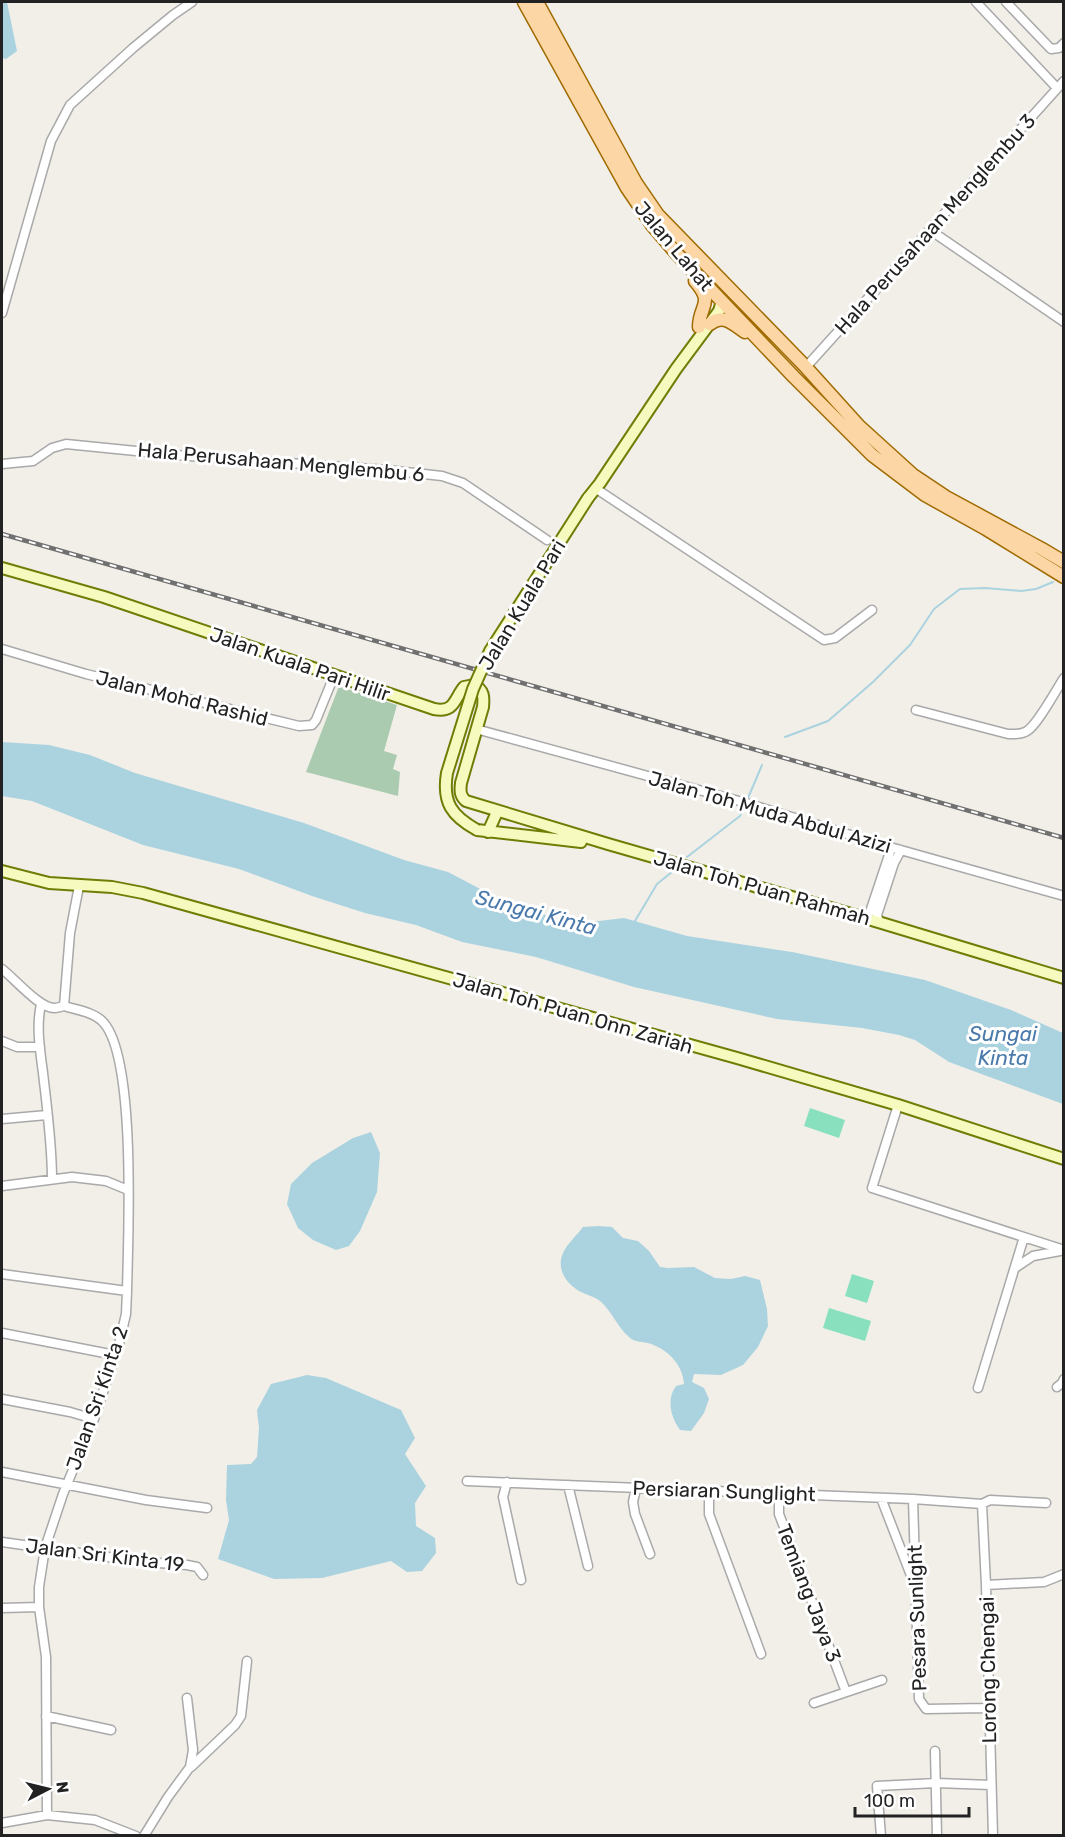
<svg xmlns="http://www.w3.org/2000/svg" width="1065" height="1837" viewBox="0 0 1065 1837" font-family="Rubik,sans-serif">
	<rect width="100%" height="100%" fill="#f2efe9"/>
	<path fill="#aacbaf" d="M339,686L397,705L384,751L397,755L393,769L400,772L398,796L306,772Z"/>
	<path fill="#88e0be" d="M810,1108L845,1120L839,1138L804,1126Z
		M852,1274L874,1281L867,1303L845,1296Z
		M829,1308L871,1321L865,1341L823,1328Z"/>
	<path fill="#aad3df" d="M2,2H7L17,51L6,59L2,58Z
		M2,742L49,745L90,755L135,773L304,823L404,860L448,872L505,902L564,921H599L624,918L687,936L792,952L925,980L1011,1010L1063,1033V1104L949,1062L915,1040L899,1035L862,1028L777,1019L634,987L536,957L462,942L416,925L365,913L312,896L239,869L143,845L32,801L2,796Z
		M371,1132L380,1153L377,1192L360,1231L349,1246L336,1250L313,1240L298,1228L287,1204L291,1184L312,1163L353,1138Z
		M598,1226L612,1227L623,1238L638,1241L649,1251L660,1267L668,1268L694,1267L715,1278L731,1279L745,1276L760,1280L767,1309L768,1326L758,1347L743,1365L721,1375L694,1374L692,1382L704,1388L709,1399L704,1413L691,1431L680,1430C671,1418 666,1399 676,1386L684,1384C683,1365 668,1350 651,1344C643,1341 635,1343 629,1337C617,1327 612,1311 600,1301C594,1296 586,1295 579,1291C566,1283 556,1269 563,1253C567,1244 577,1235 583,1227Z
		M307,1375L326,1378L401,1410L415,1438L405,1454L426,1486L415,1503L416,1526L435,1538L436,1553L422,1571L407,1572L391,1561L322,1578L274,1579L218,1559L229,1520L226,1500L227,1465L251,1464L257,1457L259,1428L257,1410L271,1384Z"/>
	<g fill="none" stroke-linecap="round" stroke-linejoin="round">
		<path stroke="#aad3df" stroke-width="2" d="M785,737L828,721L873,682L910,645L934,609L960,589L985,588L1021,591L1036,589L1053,582
			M748,798L762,765
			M687,857L740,816L743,810
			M635,921L657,884L672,872"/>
		<defs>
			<path id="street" d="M976,2L1057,88
				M1006,2L1051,49L1059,48L1064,43
				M930,230L1064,322
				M2,313L51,141L70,105L133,48L173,15L192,2
				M806,367L1064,81
				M2,464L33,461L52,448L66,444L176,455L387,470L442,476L463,483L547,540
				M595,488L824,640L835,638L872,610
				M2,649L86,674L299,726L312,725L316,720L334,676
				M916,710L1008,734C1014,734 1021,735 1027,731C1038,724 1056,690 1064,678
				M476,729L739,801L890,847L1064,896
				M865,918L870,912L890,852V847
				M879,922L877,915L894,863L901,850
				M2,969C15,979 40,1009 55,1008C56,1008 64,1006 64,1006
				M41,1004C36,1027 40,1050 43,1073C47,1108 52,1144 52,1179
				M64,1006L70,933L79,886
				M2,1041L17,1047H40
				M898,1105L872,1188L1064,1250
				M2,1119L47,1115
				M2,1186L72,1177L106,1181L128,1190
				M1015,1268L1033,1256L1060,1251
				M2,1274L127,1291
				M2,1333L115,1355
				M1057,1387L1062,1383L1064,1379
				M978,1388L1024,1237
				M2,1399L70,1412L94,1419
				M2,1472L146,1500L207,1508
				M467,1481L913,1499L982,1504
				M507,1482L503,1497L521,1580
				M568,1485L588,1566
				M636,1488L633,1502L635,1514L650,1554
				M709,1492V1514L761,1654
				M779,1494V1514L846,1692
				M881,1498L912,1578
				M913,1499L919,1699L926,1709L988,1708
				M982,1504L986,1585L993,1836
				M982,1504L990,1500L1046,1503
				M2,1542L144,1562L187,1565L197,1567L203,1575
				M986,1585L1044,1582L1064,1574
				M2,1608L39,1607
				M814,1703L882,1680
				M46,1716L111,1730
				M935,1751L937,1836
				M191,1767L235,1725L241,1716L247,1661
				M47,1815L46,1657L39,1607V1587L45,1548L63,1494L94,1419L119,1344L126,1314L127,1291C128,1240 137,1054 102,1021C93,1012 77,1010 64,1006
				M2,1823L47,1815L95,1820L136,1836
				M144,1836L168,1797L190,1767L193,1750L187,1698
				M881,1836L877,1786L936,1783L991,1785"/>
			<path id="secondary" d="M588,498L600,483L676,369L719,311L722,301
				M2,568L104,597L434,709C455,713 454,699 464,687L474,685C484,690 484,697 483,707L461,783C460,791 460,796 466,801L608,844L865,918L1064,978
				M477,830L581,842
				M488,832L497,812
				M2,871L49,883L112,887L143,893L737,1058L898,1105L1064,1159"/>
			<path id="primary" d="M524,2L627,188L652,225L676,253L794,377L872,455L925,495L986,529L1064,577
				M537,2L636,183L662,221
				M658,215L803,364L859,426L913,475L946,497L1042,549L1064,562
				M695,281C715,304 699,305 699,327
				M710,324C723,313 733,324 745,332"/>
		</defs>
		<use href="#street" stroke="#a9a9a9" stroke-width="11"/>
		<use href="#secondary" stroke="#707d05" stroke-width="14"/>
		<use href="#primary" stroke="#a06b00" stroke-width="15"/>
		<use href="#street" stroke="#fff" stroke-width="8"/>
		<use href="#secondary" stroke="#f7fabf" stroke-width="10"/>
		<use href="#primary" stroke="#fcd6a4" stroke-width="12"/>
		<defs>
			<path id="rail" d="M2,534L1064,838"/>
		</defs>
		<use href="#rail" stroke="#707070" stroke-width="4.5"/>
		<use href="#rail" stroke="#fff" stroke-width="2" stroke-dasharray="7" stroke-linecap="butt"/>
		<defs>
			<path id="secondary-bridge" d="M477,830C452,816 442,803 447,773L473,689L490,651L588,498"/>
		</defs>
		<use href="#secondary-bridge" stroke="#707d05" stroke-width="14" stroke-linecap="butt"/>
		<use href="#secondary-bridge" stroke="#f7fabf" stroke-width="10"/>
	</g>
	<g text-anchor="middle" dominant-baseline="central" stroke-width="6" stroke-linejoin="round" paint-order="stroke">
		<g font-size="20" fill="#222" stroke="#fff">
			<text transform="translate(935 224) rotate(-48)">Hala Perusahaan Menglembu 3</text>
			<text transform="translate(674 246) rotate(50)">Jalan Lahat</text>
			<text transform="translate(281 462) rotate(5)">Hala Perusahaan Menglembu 6</text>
			<text transform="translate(522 605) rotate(-59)">Jalan Kuala Pari</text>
			<text transform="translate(300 664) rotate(19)">Jalan Kuala Pari Hilir</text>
			<text transform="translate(182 698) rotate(14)">Jalan Mohd Rashid</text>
			<text transform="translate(770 812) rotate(16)">Jalan Toh Muda Abdul Azizi</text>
			<text transform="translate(762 888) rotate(16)">Jalan Toh Puan Rahmah</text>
			<text transform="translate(573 1013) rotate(16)">Jalan Toh Puan Onn Zariah</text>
			<text transform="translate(97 1398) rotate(-71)">Jalan Sri Kinta 2</text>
			<text transform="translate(724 1491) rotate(2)">Persiaran Sunglight</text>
			<text transform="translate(105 1555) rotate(7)">Jalan Sri Kinta 19</text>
			<text transform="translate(809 1593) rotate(69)">Temiang Jaya 3</text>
			<text transform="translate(917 1618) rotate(-92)">Pesara Sunlight</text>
			<text transform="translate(988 1670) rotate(-91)">Lorong Chengai</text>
		</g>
		<g font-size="21" font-style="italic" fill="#4a7aab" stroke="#fff">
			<text transform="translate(536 912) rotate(15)">Sungai Kinta</text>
			<text x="1003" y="1033">Sungai<tspan x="1003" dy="24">Kinta</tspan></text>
		</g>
	</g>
	<rect width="1065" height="1837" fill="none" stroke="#222222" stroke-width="6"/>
	<g transform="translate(48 1789) rotate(83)" stroke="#ffffff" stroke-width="4.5" paint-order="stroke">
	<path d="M0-4.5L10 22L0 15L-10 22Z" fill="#222222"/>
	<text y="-9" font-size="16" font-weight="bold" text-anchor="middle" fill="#222222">N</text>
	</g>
	<path d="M855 1807v9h114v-9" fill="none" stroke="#222222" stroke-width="3"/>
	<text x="864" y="1807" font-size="18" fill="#222222" stroke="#ffffff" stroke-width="4.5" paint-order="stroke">100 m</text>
</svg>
